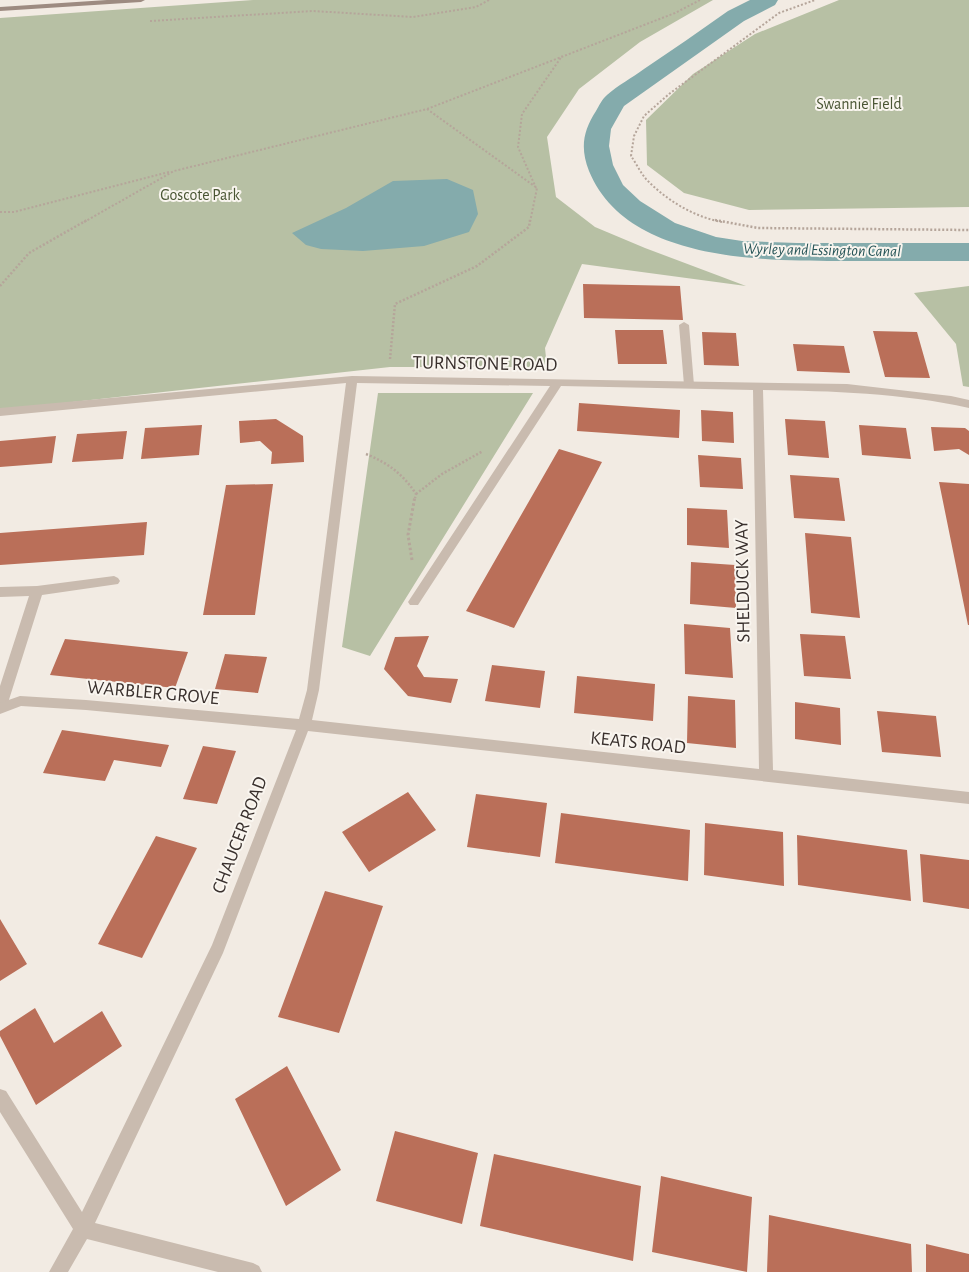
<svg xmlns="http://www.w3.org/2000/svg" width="969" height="1272" viewBox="0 0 969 1272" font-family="'Alegreya Sans',sans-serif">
	<rect width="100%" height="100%" fill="#f2ebe3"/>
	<path fill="#b7c0a4" d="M253,0H713L640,42L579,89L547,137L556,197L595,227L645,248L746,286L582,264L545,348L547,367H390L0,410V18Z
		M839,0H969V207L749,210L684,193L647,165L646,120L693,74L755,34Z
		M969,286V387L963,386L956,344L914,293Z
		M378,393H533L370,656L342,647Z"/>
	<path fill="#84abac" d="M447,179L473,190L478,214L469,232L424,246L363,251L321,249L306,245L292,233L346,208L393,181Z"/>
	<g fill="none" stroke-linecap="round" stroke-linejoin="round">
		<path fill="#84abac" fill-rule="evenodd" d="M750,0H778L775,5L744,21L624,106L611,129L609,146L613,165L623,185L640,201L675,223L716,237L742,241L797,243H969V261C930,261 891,261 852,261C769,261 627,264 589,171C580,148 583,131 596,111C599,106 602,99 607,95C618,85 632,78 644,69C672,50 700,31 728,11Z"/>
	</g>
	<path fill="#ba6f59" d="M583,284L680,286L683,320L584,318Z
		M615,330H663L667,364H618Z
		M873,331L917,332L930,378L885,377Z
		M702,332L736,333L739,366L704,365Z
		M793,344L844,346L850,373L797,371Z
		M579,403L680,410L679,438L577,431Z
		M701,410L733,412L734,443L702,441Z
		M276,419L303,436L304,462L271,464L272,452L260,441L240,443L239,421Z
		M785,419L825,421L829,458L788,455Z
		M202,425L199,455L141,459L145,428Z
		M859,425L906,428L911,459L862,455Z
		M931,427L965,428L969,431V455L959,449L934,451Z
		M127,431L123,459L72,462L77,434Z
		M56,436L52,463L0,467V441Z
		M559,449L602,462L514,628L466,611Z
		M698,455L741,458L743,489L700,487Z
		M790,475L839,478L845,521L794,518Z
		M939,482L969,484V625H968Z
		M273,484L255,615H203L226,485Z
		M687,508L727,510L729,548L687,545Z
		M147,522L144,555L0,565V533Z
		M805,533L851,537L860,618L811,613Z
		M691,562L735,565L736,608L690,604Z
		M684,624L730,628L733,678L685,674Z
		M800,634L845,636L851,679L804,676Z
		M429,636L417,666L424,677L458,679L451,703L408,696L384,669L395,637Z
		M65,639L188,652L175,688L50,675Z
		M225,654L267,657L258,693L215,689Z
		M492,665L545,671L540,708L485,701Z
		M577,676L655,684L653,721L574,713Z
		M688,696L735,700L736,748L687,743Z
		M795,702L840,708L841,745L795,739Z
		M877,711L936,716L941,757L882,752Z
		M62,730L169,745L161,767L114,760L105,781L43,773Z
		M203,746L236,751L217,804L183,799Z
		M408,792L436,830L369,872L342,832Z
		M476,794L547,803L540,857L467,847Z
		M561,813L690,830L688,881L555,863Z
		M705,823L783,832L784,886L704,875Z
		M797,835L907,850L911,901L798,885Z
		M156,836L197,848L142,958L98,944Z
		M920,854L969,860V909L923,902Z
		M325,891L383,906L339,1033L278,1017Z
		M0,919L27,964L0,981Z
		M35,1008L54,1043L102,1011L122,1046L36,1105L0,1036V1031Z
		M287,1066L341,1170L286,1206L235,1099Z
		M395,1131L478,1153L462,1224L376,1201Z
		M494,1154L641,1186L633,1261L480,1226Z
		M661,1176L752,1197L747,1272L652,1252Z
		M769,1215L911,1244L912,1272H767Z
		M926,1244L969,1254V1272H926Z"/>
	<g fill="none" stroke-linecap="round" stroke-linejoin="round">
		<path stroke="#b5a59a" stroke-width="2" stroke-dasharray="2 2" stroke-linecap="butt" d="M150,21L313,11L413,17L476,7L489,0
			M427,109L537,188L530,222
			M536,188L518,147L522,114L562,56
			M0,212H14L169,172
			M84,222L174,171L427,109L675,13L700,0
			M722,222C694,217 666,200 646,179C640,172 636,163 631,156L634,136L644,116L669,94L779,13L815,0"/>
		<path stroke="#b5a59a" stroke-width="2.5" stroke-dasharray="2 2" stroke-linecap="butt" d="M715,220L758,228L969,230
			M0,286L29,253L87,220
			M390,359L395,304L477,266L529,227L530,220
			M366,454C388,463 403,474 416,494L415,498
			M416,494L442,474L483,451"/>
		<path stroke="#b5a59a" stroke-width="3" stroke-dasharray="2.5 2.5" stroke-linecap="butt" d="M412,560L408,535L415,496"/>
		<path fill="#c9bbaf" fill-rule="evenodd" d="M684,322L689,325L694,385L689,388L684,385L679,325Z
			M114,576L118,578L120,581L118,584L42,595L7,706L5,710L0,711V686L29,596L0,597V587L37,586Z"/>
		<path fill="#c9bbaf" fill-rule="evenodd" d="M352,376L847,384L951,396L969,400V408C902,393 832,391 763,390L773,770L969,792V804L308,731L223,953L95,1223L253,1263L259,1266L262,1272H218L87,1239L68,1272H49L73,1229L0,1112V1089L6,1091L82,1212L212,945L296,730L86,710L21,706L0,714V703L20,696L86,700L299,719L307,690L346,383L0,416V408ZM357,383L550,386L410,599L408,602L410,605H418L561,386L753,390L759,769L312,720L319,690Z"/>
		<path fill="#9d8b81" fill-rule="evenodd" d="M107,0H145L141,2L0,11V7Z"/>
	</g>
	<g text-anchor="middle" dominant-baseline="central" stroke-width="4" stroke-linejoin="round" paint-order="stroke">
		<g font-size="16" fill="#495533" stroke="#f9f5ef">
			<text x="859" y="104">Swannie Field</text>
			<text x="200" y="195">Goscote Park</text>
		</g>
		<g font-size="16" font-style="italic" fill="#265457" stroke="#f9f5ef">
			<text transform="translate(822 250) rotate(1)">Wyrley and Essington Canal</text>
		</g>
		<g font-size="19" fill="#39302d" stroke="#f9f5ef">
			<text transform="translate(485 364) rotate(1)">TURNSTONE ROAD</text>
			<text transform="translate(743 581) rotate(-91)">SHELDUCK WAY</text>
			<text transform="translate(153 693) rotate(5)">WARBLER GROVE</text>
			<text transform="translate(638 743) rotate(6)">KEATS ROAD</text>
			<text transform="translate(240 835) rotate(-69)">CHAUCER ROAD</text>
		</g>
	</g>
</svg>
